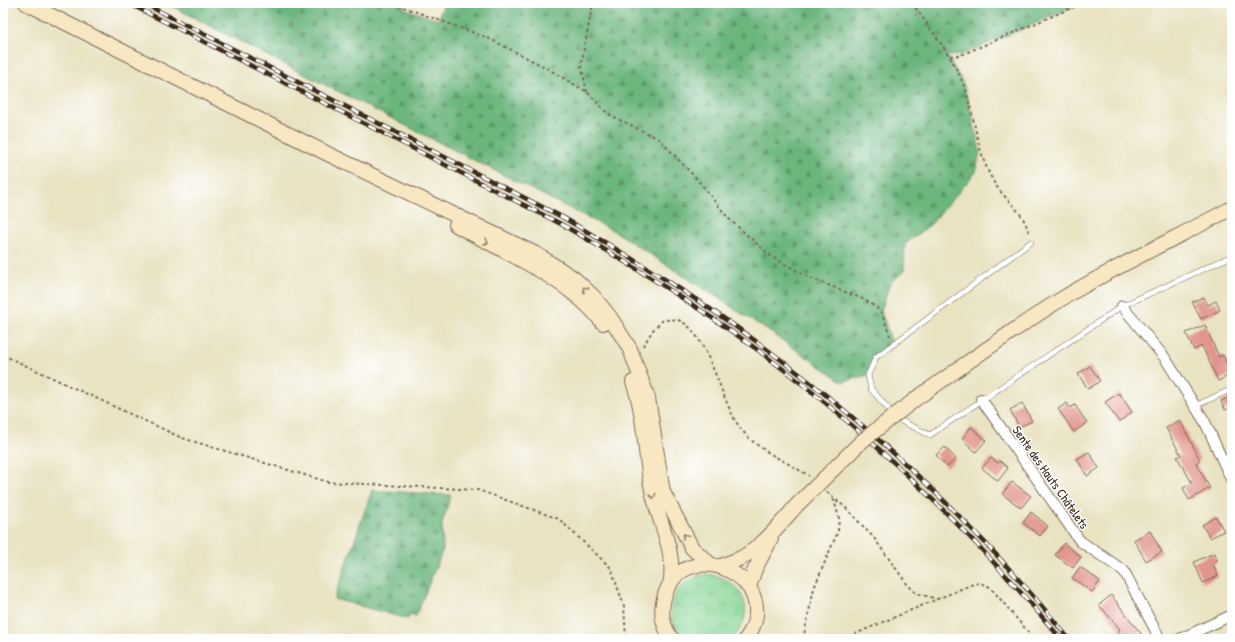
<svg xmlns="http://www.w3.org/2000/svg" width="1235" height="642" viewBox="0 0 1235 642" font-family="'Patrick Hand',sans-serif">
	<defs>
		<pattern id="grass-tufts" width="24" height="20" patternUnits="userSpaceOnUse"><rect width="24" height="20" fill="#86d595"/><path d="M3 7l-1-3M5 7V3M7 7l1-3M15 17l-1-3M17 17v-4M19 17l1-3" fill="none" stroke="#75b780"/></pattern>
		<pattern id="forest-firs" width="22" height="20" patternUnits="userSpaceOnUse"><rect width="22" height="20" fill="#6cb67e"/><path d="M5 1l3.5 6h-7zM16 11l3.5 6h-7z" fill="#5a9467"/></pattern>
	</defs>
	<rect width="100%" height="100%" fill="#fff"/>
	<filter id="ink" filterUnits="userSpaceOnUse"><feTurbulence type="fractalNoise" baseFrequency=".025" numOctaves="2"/><feDisplacementMap in="SourceGraphic" scale="8" xChannelSelector="R" yChannelSelector="G"/><feConvolveMatrix kernelMatrix="1 2 1 2 8 2 1 2 1" color-interpolation-filters="sRGB"/></filter>
	<filter id="wash" filterUnits="userSpaceOnUse"><feTurbulence type="fractalNoise" baseFrequency=".012" numOctaves="4" result="noise"/><feDisplacementMap in="SourceGraphic" scale="16" xChannelSelector="R" yChannelSelector="G"/><feGaussianBlur stdDeviation="0.9" result="paint"/><feColorMatrix in="noise" values="0 0 0 0 0 0 0 0 0 0 0 0 0 0 0 0 0 1.4 0 .05"/><feComposite in="paint" operator="in"/></filter>
	<g filter="url(#wash)">
		<rect width="100%" height="100%" fill="#e9e3c2"/>
		<path fill="url(#grass-tufts)" stroke="#60805a" d="M706,574C742,578 759,611 732,639H684C660,612 672,582 706,574Z"/>
		<path fill="url(#forest-firs)" stroke="#54704e" d="M166,3H404L403,8L438,20L444,3H1083L961,55L950,56L943,48L963,83L971,111L980,151L976,172L931,224L905,244L904,271L890,283L881,311L892,343L876,357L868,375L843,382L770,332L616,232L270,57Z
			M372,490L451,495L442,524L443,549L416,616L411,614L408,619L334,599Z"/>
		<g id="blocks">
			<path fill="#e2948e" d="M1204,297L1208,305L1216,301L1220,310L1201,319L1192,302Z
				M1205,325L1219,357L1223,355L1232,374L1218,381L1202,346L1194,350L1186,333Z
				M1090,366L1100,381L1088,389L1078,374Z
				M1119,393L1132,412L1119,422L1105,402Z
				M1232,396V407L1225,410L1221,401Z
				M1022,403L1032,421L1019,427L1010,410Z
				M1067,403L1070,408L1075,405L1087,423L1074,432L1058,409Z
				M1180,420L1200,460L1196,463L1210,488L1189,500L1183,488L1192,483L1177,457L1181,455L1166,428Z
				M971,427L986,440L976,452L962,439Z
				M945,447L956,459L947,467L936,455Z
				M1089,452L1099,468L1087,476L1077,459Z
				M991,458L998,463L1000,461L1008,468L998,481L982,468Z
				M1012,482L1031,496L1021,508L1002,494Z
				M1031,512L1048,526L1040,536L1023,523Z
				M1216,517L1224,531L1210,538L1202,525Z
				M1150,531L1162,552L1146,561L1134,540Z
				M1064,543L1081,557L1073,568L1055,555Z
				M1214,553L1217,561L1213,564L1218,576L1203,583L1194,562Z
				M1080,567L1100,581L1092,592L1072,578Z
				M1111,595L1142,635L1137,639H1124L1118,631L1120,629L1099,605Z"/>
		</g>
	</g>
	<g filter="url(#ink)">
		<use href="#blocks" fill-opacity="0" stroke="#786b57" stroke-width="1"/>
		<g fill="none" stroke-linecap="round" stroke-linejoin="round">
			<defs>
				<path id="service" d="M1031,242L876,357L868,375L871,389L897,419L930,435L1122,306L1232,256
					M1195,406L1232,389"/>
				<path id="minor" d="M1122,306L1165,358L1205,422L1232,481
					M981,399L1080,541L1124,571L1160,639
					M1180,639L1232,615"/>
				<path id="secondary" d="M26,3L330,155L538,255L575,279L593,296L610,317L630,349L648,398L663,492L692,548L710,564
					M456,225C504,252 570,279 603,323
					M633,382C646,417 644,454 652,490C658,521 677,552 670,585
					M917,398C966,364 1013,329 1063,298C1118,265 1176,238 1232,208
					M721,566C727,563 735,561 741,558C763,546 781,523 797,505
					M749,587L755,569L771,539
					M672,639C663,627 660,613 664,598C683,529 789,579 746,639"/>
			</defs>
			<use href="#service" stroke="#786b57" stroke-width="6"/>
			<use href="#minor" stroke="#786b57" stroke-width="12"/>
			<use href="#secondary" stroke="#786b57" stroke-width="16"/>
			<path stroke="#786b57" stroke-width="2" stroke-dasharray="3 3" stroke-linecap="butt" d="M392,3L488,38L543,66L587,92L608,114L659,139L697,179L729,219L772,257L808,277L865,300L881,311L890,336
				M912,3C930,29 951,54 963,83C975,115 976,149 992,179C1003,200 1023,208 1029,234
				M950,56L961,55L1083,3
				M587,92L581,65L593,3
				M643,346L653,330L663,320C668,320 674,319 678,320C708,330 721,404 741,429C758,451 786,461 809,476
				M3,355L182,438L328,482L478,490L559,519L611,568L624,606L626,639
				M827,492L846,508L874,538L907,584L916,593L937,599
				M803,639L814,588L838,531L839,518L833,497
				M843,639L973,584L980,583L990,587L1034,639"/>
			<use href="#service" stroke="#fff" stroke-width="5"/>
			<use href="#minor" stroke="#fff" stroke-width="10"/>
			<use href="#secondary" stroke="#f8e7c3" stroke-width="14"/>
			<defs>
				<path id="rail" d="M128,3L561,224C627,262 693,303 755,348C868,431 971,531 1061,639
					M143,3L564,218C630,257 696,297 757,342C871,425 980,528 1069,639"/>
			</defs>
			<use href="#rail" stroke="#3b2a1e" stroke-width="4.5"/>
			<use href="#rail" stroke="#fff" stroke-width="3" stroke-dasharray="9" stroke-linecap="butt"/>
			<defs>
				<path id="secondary-bridge" d="M797,505L862,441L917,398"/>
			</defs>
			<use href="#secondary-bridge" stroke="#786b57" stroke-width="16" stroke-linecap="butt"/>
			<use href="#secondary-bridge" stroke="#f8e7c3" stroke-width="14"/>
		</g>
		<defs><path id="oneway-chevron" d="M-2-3.5L2.5 0L-2 3.5" fill="none" stroke-width="1.6" stroke-linecap="round" stroke-linejoin="round"/></defs>
		<g stroke="#9a8870">
			<use href="#oneway-chevron" transform="translate(486 242) rotate(29)"/>
			<use href="#oneway-chevron" transform="translate(585 289) rotate(-136)"/>
			<use href="#oneway-chevron" transform="translate(653 496) rotate(76)"/>
			<use href="#oneway-chevron" transform="translate(685 536) rotate(-120)"/>
		</g>
	</g>
	<g text-anchor="middle" dominant-baseline="central" stroke-width="3" stroke-linejoin="round" paint-order="stroke">
		<g font-size="13" fill="#3b2a1e" stroke="#fff">
			<text transform="translate(1051 477) rotate(55)">Sente des Hauts Châtelets</text>
		</g>
	</g>
	<rect width="1235" height="642" fill="none" stroke="#fff" stroke-width="16"/>
</svg>
